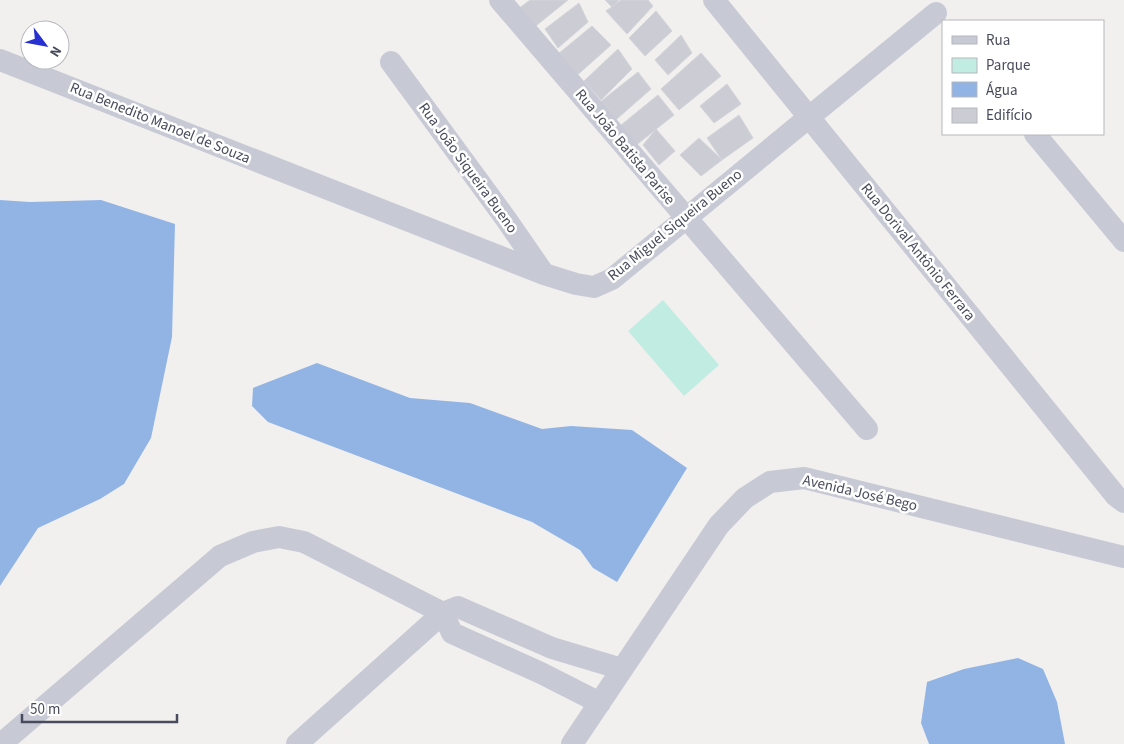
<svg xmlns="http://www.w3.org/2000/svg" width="1124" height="744" viewBox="0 0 1124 744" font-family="'Source Sans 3',sans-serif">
	<rect width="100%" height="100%" fill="#f1f0ef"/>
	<path fill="#c1ece2" d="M663,300L719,365L684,396L628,331Z"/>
	<path fill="#91b4e5" d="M0,200L30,202L101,200L175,224L172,337L151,438L124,484L100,499L38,528L0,586Z
		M317,363L410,398L470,403L542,429L571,426L632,430L687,468L617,582L593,568L580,550L532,522L268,422L252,406L253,388Z
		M1018,658L1043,669L1057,702L1065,744H929L921,723L927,682L964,669Z"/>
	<path fill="#cccdd4" stroke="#d4d3da" d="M530,0H568L532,29L514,12Z
		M605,0H619L612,7Z
		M621,0H648L653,6L627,34L606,11Z
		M579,3L588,22L558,48L545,29Z
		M656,11L672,31L645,56L629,38Z
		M592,26L611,45L574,78L558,54Z
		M681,35L692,53L668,75L655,60Z
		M618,49L632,69L601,100L584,81Z
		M701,53L721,76L679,110L661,89Z
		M638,72L651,89L610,125L595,106Z
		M727,84L741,104L714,123L700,106Z
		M658,95L674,115L630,150L615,130Z
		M739,115L753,138L722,160L707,138Z
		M656,129L675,151L659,165L643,145Z
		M699,138L722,160L701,176L680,155Z"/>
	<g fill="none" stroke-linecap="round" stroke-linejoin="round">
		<path stroke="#c7c9d5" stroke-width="22" d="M500,0L867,429
			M714,0L1116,496L1124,502
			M0,60L544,274L576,284L594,287L612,279L936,13
			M391,62L506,219L544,274
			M1035,134L1124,241
			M1,744L220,556L253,542L279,537L304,542L443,613L452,633L541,673L600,703
			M297,744L443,613L458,607L552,648L622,669
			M572,744L719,525L745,498L770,482L804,478L1124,557"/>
	</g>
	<g text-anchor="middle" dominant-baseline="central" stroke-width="5" stroke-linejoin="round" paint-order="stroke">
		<g font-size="15" fill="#484b5b" stroke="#fff">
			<text transform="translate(160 123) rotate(22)">Rua Benedito Manoel de Souza</text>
			<text transform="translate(625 147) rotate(50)">Rua João Batista Parise</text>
			<text transform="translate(468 168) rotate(54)">Rua João Siqueira Bueno</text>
			<text transform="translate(675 225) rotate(-39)">Rua Miguel Siqueira Bueno</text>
			<text transform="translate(918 252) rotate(51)">Rua Dorival Antônio Ferrara</text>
			<text transform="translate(860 493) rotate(13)">Avenida José Bego</text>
		</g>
	</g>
	<rect x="942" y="20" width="162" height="115" fill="#ffffff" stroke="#b6b7bd"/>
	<rect x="952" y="36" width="25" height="8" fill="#c7c9d5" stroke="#b6b7bd"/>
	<text x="986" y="45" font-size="15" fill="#484b5b">Rua</text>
	<rect x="952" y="58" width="25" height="15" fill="#c1ece2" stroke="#b6b7bd"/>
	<text x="986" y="70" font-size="15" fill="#484b5b">Parque</text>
	<rect x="952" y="82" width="25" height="15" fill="#91b4e5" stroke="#b6b7bd"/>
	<text x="986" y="95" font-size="15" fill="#484b5b">Água</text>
	<rect x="952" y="108" width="25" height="15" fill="#cccdd4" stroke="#b6b7bd"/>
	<text x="986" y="120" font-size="15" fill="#484b5b">Edifício</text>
	<g transform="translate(45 45) rotate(122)"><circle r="24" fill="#ffffff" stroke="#b6b7bd"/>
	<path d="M0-4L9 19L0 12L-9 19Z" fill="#2731d3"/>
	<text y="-8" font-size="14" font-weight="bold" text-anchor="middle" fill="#484b5b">N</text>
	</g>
	<path d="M22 714v8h155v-8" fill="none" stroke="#484b5b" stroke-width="2.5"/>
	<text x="30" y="714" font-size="15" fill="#484b5b" stroke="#ffffff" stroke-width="4" paint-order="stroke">50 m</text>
</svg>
